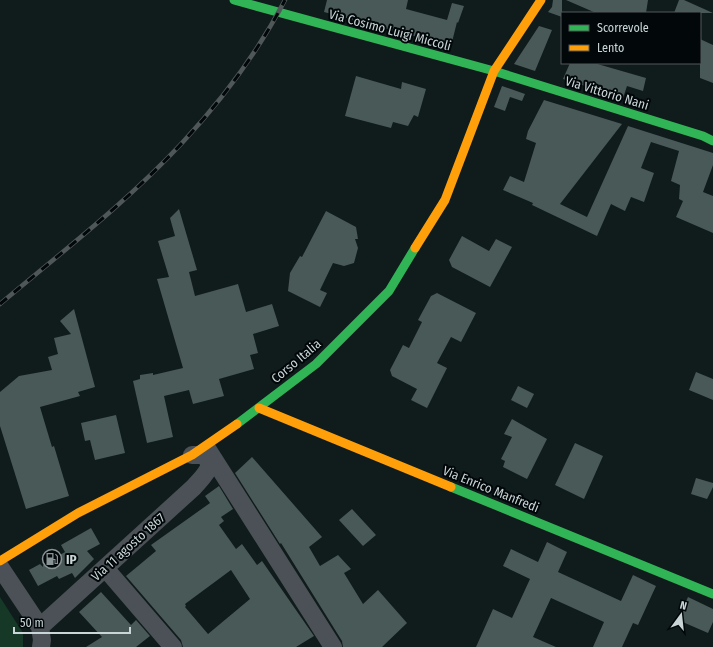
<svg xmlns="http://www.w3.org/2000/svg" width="713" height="647" viewBox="0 0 713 647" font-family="'Fira Sans Condensed',sans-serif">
	<rect width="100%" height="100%" fill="#101b1c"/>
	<path fill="#153827" d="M0,597L23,633V647H0Z"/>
	<path fill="#485958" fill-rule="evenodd" d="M327,0H408L406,9L447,20L452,3L464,6L458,23L457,22L451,46L324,12Z
		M553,0H562V17L548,12L552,7Z
		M566,0H648L646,13H596Z
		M679,0H684L713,13H674Z
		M539,26L552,30L535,71L514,64Z
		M700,39L713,45V83L700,78Z
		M570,63H594L646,78L643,91L627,86L623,98L563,79Z
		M356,76L401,89L402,82L426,89L418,117L414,115L408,126L393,122L391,128L345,116Z
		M502,86L525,94L522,101L510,97L505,111L494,107Z
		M544,100L622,124L560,204L587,217L628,126L713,153V165L703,192L713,196V233L676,217L683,201L679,199L680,185L671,181L679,151L651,142L641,168L654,173L644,202L631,197L625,211L611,204L597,236L532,205L533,203L503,190L510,176L524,182L536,143L526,139L528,131Z
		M179,209L197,270L189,272L195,296L238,284L246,312L272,304L279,326L253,334L258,353L250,355L254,369L219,379L224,396L193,404L189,390L164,396L173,437L147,443L133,381L140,379V375L153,373V375L183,368L157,279L169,277L158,241L175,236L170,218Z
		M326,211L356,227L358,239H355L358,248L354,263L344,266L333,263L320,290L327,293L320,307L288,291L290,273L300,256L302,257Z
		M462,236L489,251L496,239L512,247L490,287L452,267L449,260Z
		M437,293L476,313L461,342L451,337L437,363L447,368L427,408L411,400L417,389L392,376L390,370L403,345L409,348L422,322L418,320L431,296Z
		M74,309L95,387L78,392L80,396L40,407L52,447L54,446L69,496L26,509L0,426V392L19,376L52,370L48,357L58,354L54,338L71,334L60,321Z
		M696,372L713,379V400L689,390Z
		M518,386L534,394L527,408L511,400Z
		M116,415L125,453L95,460L90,440L85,441L81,423Z
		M512,419L547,439L527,479L503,467L505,461L501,459L512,437L504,434Z
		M575,443L603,456L584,499L555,485Z
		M252,457L322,537L309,547L320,566L338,555L351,569L344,573L363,604L378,590L407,623L382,647H343L342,641L281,543L280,544L235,473Z
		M696,478L713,483V487L707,499L691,494Z
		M219,486L233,509L221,517L224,521L219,525L236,549L242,544L257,565L262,561L314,636L296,647H183L181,640L126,576L156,551L151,545L210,503L205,496ZM231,570L250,599L208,634L185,607L186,606L185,604Z
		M352,509L376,535L363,546L339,520Z
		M91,528L100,544L87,551L94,559L75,578L72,573L59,579L57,576L38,586L29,570L40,564L43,567V565L65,552L61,545Z
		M547,542L567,552L558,572L621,601L633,575L656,586L638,625L633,623L622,647H593L604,622L551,598L533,637L556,647H476L493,609L512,618L530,579L503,566L511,549L538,562Z
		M101,592L131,625L136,620L150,636L136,647H86L102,637L79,612Z
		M688,597L713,609V622L708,633L678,620Z"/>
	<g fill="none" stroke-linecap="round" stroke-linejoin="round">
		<path stroke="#4b5156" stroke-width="18" d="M208,450L333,647
			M0,567L40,627
			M105,568L173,647
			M41,647L42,640L40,627L194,487C200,480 207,474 210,465L206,457L201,455H192"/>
		<path stroke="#30b455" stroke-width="9" d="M234,0L494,71L703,136L713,141
			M237,424L316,364L389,291L415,248
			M451,487L713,594"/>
		<path stroke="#ff9f0a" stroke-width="9" d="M415,248L445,200L494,71L541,0
			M259,408L451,487
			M0,561L78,513L192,455L237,424"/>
		<defs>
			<path id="rail" d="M0,304C62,252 127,202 182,143C222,100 258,52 285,0"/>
		</defs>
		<use href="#rail" stroke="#505759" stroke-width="4.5"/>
		<use href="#rail" stroke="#020709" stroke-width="3" stroke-dasharray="9" stroke-linecap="butt"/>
	</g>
	<defs>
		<symbol id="fuel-ring" viewBox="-11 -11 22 22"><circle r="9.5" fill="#020709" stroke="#889496" stroke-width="1.5"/><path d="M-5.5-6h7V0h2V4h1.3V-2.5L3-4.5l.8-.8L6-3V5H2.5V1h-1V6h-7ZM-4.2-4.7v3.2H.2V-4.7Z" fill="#889496"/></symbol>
	</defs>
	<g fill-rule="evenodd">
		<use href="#fuel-ring" x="41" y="548" width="22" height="22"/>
	</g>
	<g text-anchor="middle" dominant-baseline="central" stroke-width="4" stroke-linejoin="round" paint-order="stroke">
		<g font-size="13" fill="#c9d5d7" stroke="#020709">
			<text transform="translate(390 30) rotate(15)">Via Cosimo Luigi Miccoli</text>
			<text transform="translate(607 93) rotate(17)">Via Vittorio Nani</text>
			<text transform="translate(296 361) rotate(-40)">Corso Italia</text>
			<text transform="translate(491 489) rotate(22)">Via Enrico Manfredi</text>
			<text transform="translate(128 547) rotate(-42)">Via 11 agosto 1867</text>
		</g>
		<g font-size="13" font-weight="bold" fill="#c9d5d7" stroke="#020709" text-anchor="start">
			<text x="66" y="559">IP</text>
		</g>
	</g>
	<rect x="561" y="12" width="140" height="52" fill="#020709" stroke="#52595b"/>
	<rect x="569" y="25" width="20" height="6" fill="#30b455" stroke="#52595b"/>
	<text x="597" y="32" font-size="12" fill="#c9d5d7">Scorrevole</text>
	<rect x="569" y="45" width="20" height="6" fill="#ff9f0a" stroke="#52595b"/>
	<text x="597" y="52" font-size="12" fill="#c9d5d7">Lento</text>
	<g transform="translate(681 615) rotate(15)" stroke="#020709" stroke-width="3" paint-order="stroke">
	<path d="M0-3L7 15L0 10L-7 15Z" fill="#c9d5d7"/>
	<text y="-6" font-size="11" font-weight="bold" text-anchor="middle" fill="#c9d5d7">N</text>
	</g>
	<path d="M14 627v6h116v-6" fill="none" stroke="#c9d5d7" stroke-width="2"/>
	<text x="20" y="627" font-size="12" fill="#c9d5d7" stroke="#020709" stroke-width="3" paint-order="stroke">50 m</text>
</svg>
